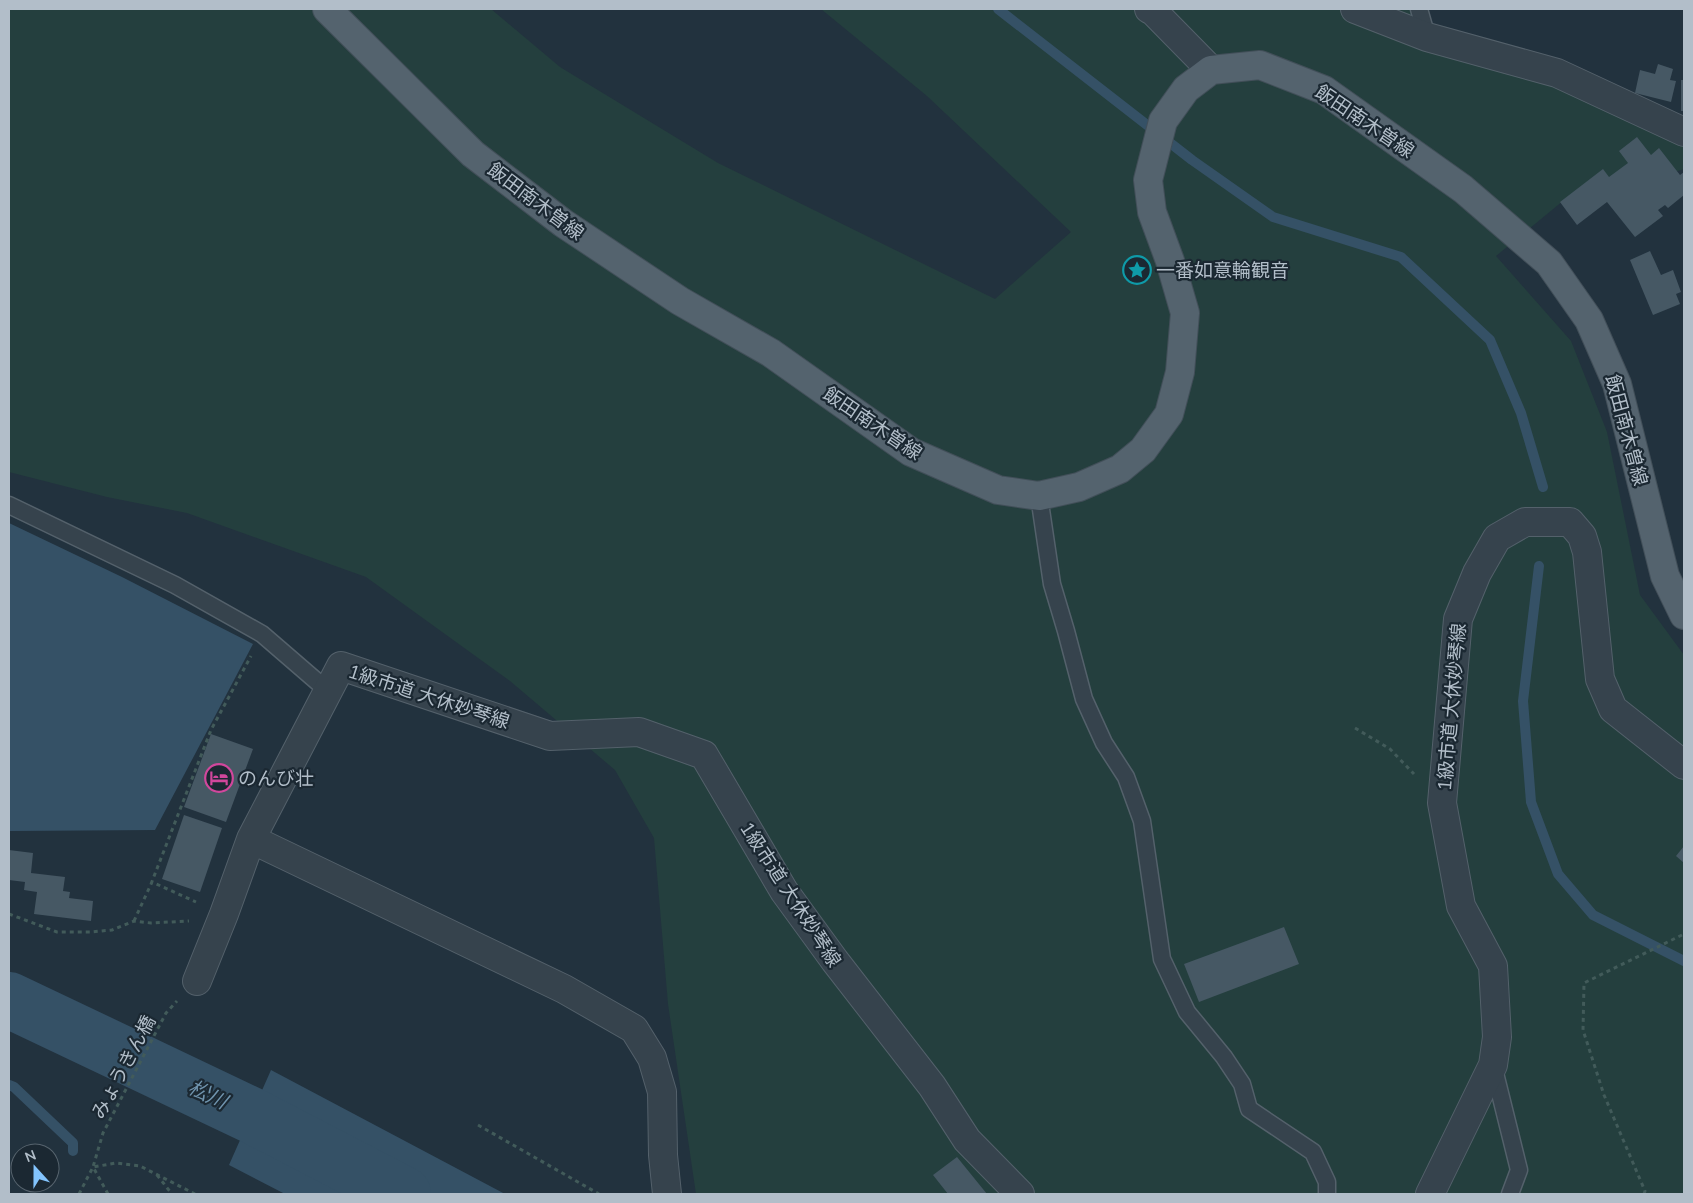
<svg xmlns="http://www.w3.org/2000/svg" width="1693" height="1203" viewBox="0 0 1693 1203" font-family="Mulish,'Noto Sans JP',sans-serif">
	<rect width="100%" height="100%" fill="#22323e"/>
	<path fill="#243f3e" d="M9,9H491L560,67L718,163L995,299L1071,232L927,96L821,9H1419L1427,37L1684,132V169L1618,190L1569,196L1496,256L1571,341L1607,432L1640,595L1684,655V1194H696L668,1004L654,838L615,770L510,681L366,577L187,513L107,497L9,472Z"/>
	<path fill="#355166" d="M9,523L122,577L253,644L155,830L9,831Z
		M271,1070L505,1194H285L229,1165Z"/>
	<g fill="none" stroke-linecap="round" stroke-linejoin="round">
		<path stroke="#355166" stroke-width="10" d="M998,9L1192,160L1273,217L1401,257L1490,340L1521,413L1543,487
			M1539,566L1523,701L1531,802L1558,874L1593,915L1684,961
			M9,1085L14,1087L73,1143V1151"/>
		<path stroke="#355166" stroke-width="56" d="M9,1000L251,1115L403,1194"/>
	</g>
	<path fill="#465864" d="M1658,64L1673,69L1670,80L1676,81L1671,102L1635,93L1640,70L1655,74Z
		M1681,80H1684V111H1681Z
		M1637,137L1651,155L1659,148L1680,175L1684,172V195L1668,208L1665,205L1658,210L1663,216L1635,237L1607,202L1577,225L1560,202L1603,169L1609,177L1628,163L1619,151Z
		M1650,251L1661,275L1673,270L1681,292L1676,294L1680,304L1653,315L1630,260Z
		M211,734L253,749L226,822L184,807Z
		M184,815L222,828L200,892L162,879Z
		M1684,846V863L1676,856Z
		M9,850L33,853L31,873L65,877L63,891L70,892L69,898L93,901L91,921L34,914L37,892L24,890L25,882L9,880Z
		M1284,927L1299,964L1199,1002L1184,964Z
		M957,1157L987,1194H948L933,1175Z"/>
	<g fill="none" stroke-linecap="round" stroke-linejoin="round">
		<defs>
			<path id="lane" d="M1419,9L1427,37
				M1039,496L1052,584L1066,631L1084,699L1104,743L1126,777L1142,821L1162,959L1187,1012L1224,1057L1242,1084L1249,1109L1313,1152L1327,1182V1194
				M9,505L175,585L262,634L328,691
				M1493,1065L1519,1170L1510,1194"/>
			<path id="street" d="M1149,9L1153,11L1211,70
				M1355,9L1427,37L1557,73L1684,132
				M251,839L564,989L634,1029L652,1058L662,1092L663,1155L667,1194
				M197,981L224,914L251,839L341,666L550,736L639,732L704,755L784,891L835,961L932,1086L967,1140L1020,1194
				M1430,1194L1493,1065L1497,1037L1493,966L1461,906L1442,803L1458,619L1477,573L1497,538L1525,522H1570L1582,536L1587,552L1600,679L1613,709L1684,765"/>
			<path id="primary" d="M327,9L473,154L563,223L680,301L771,353L911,452L998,490L1039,496L1079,487L1120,469L1143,450L1169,414L1180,372L1185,313L1170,261L1152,212L1148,180L1163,121L1186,89L1211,70L1260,65L1324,90L1463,189L1549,263L1589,320L1617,384L1665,576L1684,615"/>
		</defs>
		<use href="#lane" stroke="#54616b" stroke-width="19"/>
		<use href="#street" stroke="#54616b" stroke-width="30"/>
		<use href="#primary" stroke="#424f59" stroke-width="30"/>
		<path stroke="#425b5a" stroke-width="3" stroke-dasharray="4 4" stroke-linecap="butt" d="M1355,728L1390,749L1414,774
			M151,884L211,730L251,656
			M9,914L57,932H90L112,930L134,921L151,923L189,921
			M134,921L152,882L196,902
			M478,1125L599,1194
			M157,1175L172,1194
			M79,1194L93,1167L116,1163L140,1166L195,1194
			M108,1194L93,1167L103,1133L166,1013L177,1001
			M1644,1194L1645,1191L1604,1095L1583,1030L1584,983L1684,934"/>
		<use href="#lane" stroke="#36434d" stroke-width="16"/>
		<use href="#street" stroke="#36434d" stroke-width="28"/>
		<use href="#primary" stroke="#54636e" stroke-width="28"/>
	</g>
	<defs>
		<symbol id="sight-ring" viewBox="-11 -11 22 22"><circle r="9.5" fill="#1b2832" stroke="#0f9aa8" stroke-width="1.5"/><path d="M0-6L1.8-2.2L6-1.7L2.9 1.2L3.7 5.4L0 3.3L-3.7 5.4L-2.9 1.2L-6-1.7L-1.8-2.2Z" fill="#0f9aa8"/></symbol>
		<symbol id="hotel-ring" viewBox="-11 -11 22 22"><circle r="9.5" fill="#1b2832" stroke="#d1479c" stroke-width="1.5"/><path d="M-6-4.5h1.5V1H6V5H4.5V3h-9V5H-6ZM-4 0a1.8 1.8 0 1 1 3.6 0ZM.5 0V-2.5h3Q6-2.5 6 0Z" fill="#d1479c"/></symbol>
	</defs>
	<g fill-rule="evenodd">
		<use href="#sight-ring" x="1121" y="254" width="32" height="32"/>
		<use href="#hotel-ring" x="203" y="762" width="32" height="32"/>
	</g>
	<g text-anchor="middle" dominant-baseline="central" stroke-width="4.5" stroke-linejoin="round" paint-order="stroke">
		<g font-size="19" fill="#b2bec9" stroke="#1b2832">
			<text transform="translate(1365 121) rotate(34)">飯田南木曽線</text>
			<text transform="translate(536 201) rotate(37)">飯田南木曽線</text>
			<text transform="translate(873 423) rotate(34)">飯田南木曽線</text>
			<text transform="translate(1627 430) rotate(75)">飯田南木曽線</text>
			<text transform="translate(429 696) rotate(18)">1級市道 大休妙琴線</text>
			<text transform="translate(1451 707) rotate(-85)">1級市道 大休妙琴線</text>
			<text transform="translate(791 894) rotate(57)">1級市道 大休妙琴線</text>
			<text transform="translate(123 1067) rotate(-62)">みょうきん橋</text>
		</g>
		<g font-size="19" fill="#b2bec9" stroke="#1b2832" text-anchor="start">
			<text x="1156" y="270">一番如意輪観音</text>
			<text x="238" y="778">のんび壮</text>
		</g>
		<g font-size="20" font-style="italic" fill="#7094ae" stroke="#1b2832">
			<text transform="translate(208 1094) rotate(25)">松川</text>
		</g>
	</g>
	<rect width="1693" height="1203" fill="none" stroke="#b2bec9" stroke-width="20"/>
	<g transform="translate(35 1168) rotate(339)"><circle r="24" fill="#1b2832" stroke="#57646e"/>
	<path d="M0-4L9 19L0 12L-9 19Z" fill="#83c4fd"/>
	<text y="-8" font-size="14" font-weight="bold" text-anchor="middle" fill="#b2bec9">N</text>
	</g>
</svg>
